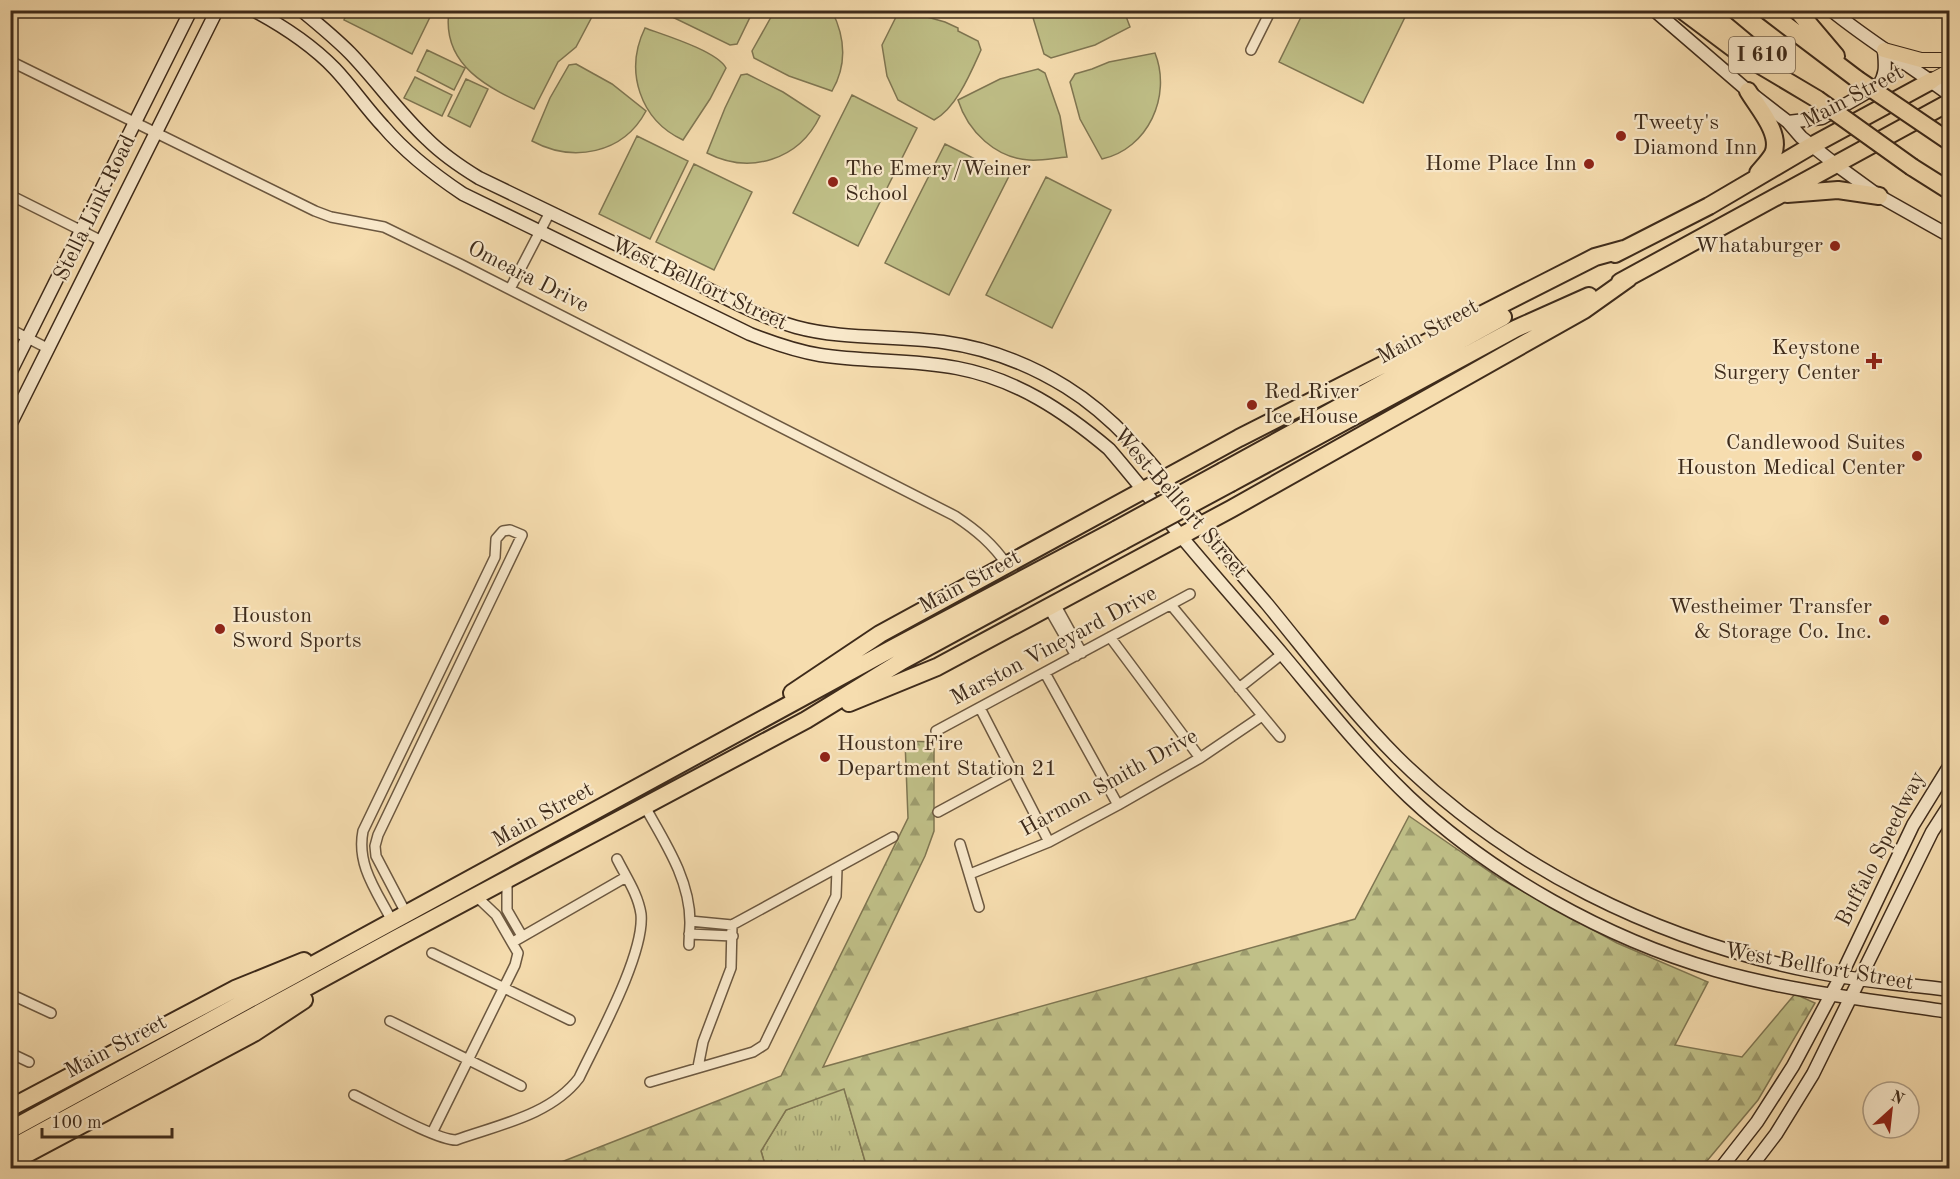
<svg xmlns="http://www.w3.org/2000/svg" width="1960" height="1179" viewBox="0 0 1960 1179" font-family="'Old Standard TT',serif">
	<defs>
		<pattern id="grass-tufts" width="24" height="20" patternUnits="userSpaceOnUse" patternTransform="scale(1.5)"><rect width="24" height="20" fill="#c0c088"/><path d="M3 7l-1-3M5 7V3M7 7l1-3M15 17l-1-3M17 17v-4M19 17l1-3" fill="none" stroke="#9d9c6e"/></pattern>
		<pattern id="forest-firs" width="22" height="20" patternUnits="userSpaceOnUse" patternTransform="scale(1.5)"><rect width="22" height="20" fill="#c0c088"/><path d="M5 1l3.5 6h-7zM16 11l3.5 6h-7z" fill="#9d9c6e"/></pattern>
	</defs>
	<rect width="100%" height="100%" fill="#f6ddaf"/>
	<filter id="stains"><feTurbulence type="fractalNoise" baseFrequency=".00333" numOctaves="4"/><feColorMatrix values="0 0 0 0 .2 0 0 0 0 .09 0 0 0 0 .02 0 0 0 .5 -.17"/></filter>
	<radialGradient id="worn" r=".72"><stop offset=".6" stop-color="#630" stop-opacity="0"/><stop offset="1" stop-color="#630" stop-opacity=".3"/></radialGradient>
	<path fill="url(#grass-tufts)" stroke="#7f7652" stroke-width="1.5" d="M844,1088L867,1168H766L761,1151L786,1110Z"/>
	<path fill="url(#forest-firs)" stroke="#7f7652" stroke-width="1.5" d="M905,741L934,742V831L925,856L823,1067L1355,919L1409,816L1499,878L1617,943L1708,982L1675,1045L1742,1057L1795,994L1815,1003L1758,1100L1701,1168H867L844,1089L786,1110L761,1151L766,1168H546L781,1076L908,818Z"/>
	<path fill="#c0c088" stroke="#7f7652" stroke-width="1.5" d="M775,10L832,11C845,37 847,65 832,91L789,76L754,58L752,51Z
		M348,11V10L433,11L412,54L344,20Z
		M449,11V10L595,11L576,47L558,62L534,109C491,89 441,67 449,11Z
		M660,11L753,10V11L737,44L730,45Z
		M899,11H906L945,22L958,28V31L978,41L981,50C971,72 956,109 934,120L898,100L887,76L882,45Z
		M1031,11H1124L1130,27L1095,45L1051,58L1044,54Z
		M1304,11H1408L1363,103L1279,62Z
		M645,28C664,35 717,51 726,68L710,99L683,140C640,120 624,71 645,28Z
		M427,50L465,68L454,90L417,71Z
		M1155,53C1172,96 1148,149 1102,159L1080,119L1070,82L1075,74L1092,69L1109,62Z
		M576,64L612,84L646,111C623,154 573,163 532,141L550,98L569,65Z
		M1038,69L1045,73L1060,116L1067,157C1054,158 1042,161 1029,160C996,158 968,132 958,100L1000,79Z
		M747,74L783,92L820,116C799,160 750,175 707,153L725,108L741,75Z
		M415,77L452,95L442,116L404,98Z
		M466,79L488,89L470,127L448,116Z
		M852,95L917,128L858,246L793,213Z
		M637,136L688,161L650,239L599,214Z
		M945,144L1009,176L949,295L885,263Z
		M694,164L752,192L714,270L656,242Z
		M1046,177L1111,210L1052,328L986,295Z"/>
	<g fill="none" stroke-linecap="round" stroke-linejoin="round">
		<defs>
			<path id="street" d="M1251,50L1271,10
				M10,61L315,211L331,217L384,227L460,264L955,516C976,530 993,544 1007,565
				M10,195L102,241
				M510,289L550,212
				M10,329L49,349
				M1055,604L1082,653
				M1171,605L1280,737
				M1048,607L1076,656
				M1110,637L1200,758
				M1045,673L1118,805
				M1239,688L1282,654
				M980,708L1049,842
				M936,731L1190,594
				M644,805C664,841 690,879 690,922C690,929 689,937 689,945
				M938,812L1012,772
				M960,844L979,907
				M970,874L1049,842L1118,805L1200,758L1262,716
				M507,881V910L522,936
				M690,921L732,925L893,837
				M393,923C378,893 356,866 363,831L495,557L496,539L503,531L510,530L522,535L378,835L375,846L376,856L407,915
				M689,934L733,936
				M513,942L626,877
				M432,953L570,1020
				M10,994L51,1013
				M390,1021L521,1086
				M10,1053L29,1062
				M698,1067L703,1042L731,968L732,925
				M650,1082L753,1052L764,1045L836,896L837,869
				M354,1095C375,1105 436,1140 456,1140C498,1125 551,1115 579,1078C597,1040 645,954 641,914C638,894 626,877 617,859
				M432,1133L515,965L518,953L496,915L476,896"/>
			<path id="secondary" d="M253,10C283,26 312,45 335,69C352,87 366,108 383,126C406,153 433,174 463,194L750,334C773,343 796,351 820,355C865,362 912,359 957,368C1016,379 1064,411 1109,449C1133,477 1156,506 1180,535C1214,576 1249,615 1283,655C1324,704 1363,753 1409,797C1492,875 1607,939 1715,970C1792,992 1871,1000 1950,1012
				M301,10C318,24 334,37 350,53C377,81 399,113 427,139C443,155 461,167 479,178C545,210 611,242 676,273C715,292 754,315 796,327C844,340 894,335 943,342C987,348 1029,364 1066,387C1121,421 1159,473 1200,523C1221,551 1244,577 1267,604C1309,655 1350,710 1397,757C1509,868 1657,940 1811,971C1856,981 1904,984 1950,990
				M1654,10L1748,91L1788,122L1801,137L1835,164L1879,196L1950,236
				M1831,10C1869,41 1911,66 1950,95
				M1788,122L1822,118L1878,86C1887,74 1885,64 1884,50
				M10,373L191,10
				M10,425L217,10
				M1721,1168L1757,1122L1793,1066L1841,976L1913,825L1950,765
				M1750,1168L1776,1134L1813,1074L1932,832L1950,804"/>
			<path id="primary" d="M1884,50L1921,60H1950
				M1931,81L1950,71"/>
			<path id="highway" d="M1682,10L1738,52L1817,99
				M1707,10L1767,60
				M1766,10L1857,79
				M1797,10L1836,56
				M1748,91C1758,108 1782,134 1773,154C1769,161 1763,167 1758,173
				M1912,167L1950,191
				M1787,194L1838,190L1879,196
				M1615,254L1709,206L1811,146L1931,81
				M1620,282L1950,102
				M1223,471L1503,317
				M1231,483L1515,329L1589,296
				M792,693L880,634L1239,438L1595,257L1624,249
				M849,703L937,667L1231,509L1584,310L1629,278
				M10,1108L235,989L304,961
				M10,1130L893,648L1117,529
				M10,1149L397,938L806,720L902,661L1123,541
				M10,1163L254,1033L304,1000"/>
		</defs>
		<use href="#street" stroke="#6c5840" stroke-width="12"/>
		<use href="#secondary" stroke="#3e2b1b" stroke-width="15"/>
		<use href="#primary" stroke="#3e2b1b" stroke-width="16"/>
		<use href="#highway" stroke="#3e2b1b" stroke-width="20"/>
		<use href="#street" stroke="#f9e9cb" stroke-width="9"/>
		<use href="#secondary" stroke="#f9e9cb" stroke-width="12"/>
		<use href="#primary" stroke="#f6ddaf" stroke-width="14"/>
		<use href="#highway" stroke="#f6ddaf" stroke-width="16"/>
		<defs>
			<path id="highway-bridge" d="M1857,79L1950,142
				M1817,99L1912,167
				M1117,529L1223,471
				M1123,541L1231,483"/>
		</defs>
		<use href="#highway-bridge" stroke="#3e2b1b" stroke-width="20" stroke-linecap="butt"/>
		<use href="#highway-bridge" stroke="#f6ddaf" stroke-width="16"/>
	</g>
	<g fill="#8f2418" stroke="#f9e9cb" stroke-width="2">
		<circle cx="1621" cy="136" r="6"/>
		<circle cx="1589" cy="164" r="6"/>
		<circle cx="833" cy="182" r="6"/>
		<circle cx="1835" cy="246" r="6"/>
		<path d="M1871 352h6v6h6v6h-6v6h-6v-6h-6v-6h6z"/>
		<circle cx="1252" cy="405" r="6"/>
		<circle cx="1917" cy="456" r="6"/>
		<circle cx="1884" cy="620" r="6"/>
		<circle cx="220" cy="629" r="6"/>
		<circle cx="825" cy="757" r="6"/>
	</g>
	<g text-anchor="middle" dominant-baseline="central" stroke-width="4.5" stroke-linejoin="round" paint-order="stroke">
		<rect fill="#f9e9cb" stroke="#766450" stroke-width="1.5" x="1729" y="37" width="66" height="36" rx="4.5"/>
		<g font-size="21" font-weight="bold" fill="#3e2b1b">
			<text x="1762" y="55">I 610</text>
		</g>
		<g font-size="22" fill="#3e2b1b" stroke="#f9e9cb">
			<text transform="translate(1853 97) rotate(-28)">Main Street</text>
			<text transform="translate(95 208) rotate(-64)">Stella Link Road</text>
			<text transform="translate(528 277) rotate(27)">Omeara Drive</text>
			<text transform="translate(699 284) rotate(25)">West Bellfort Street</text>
			<text transform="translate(1428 332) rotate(-29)">Main Street</text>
			<text transform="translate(1180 503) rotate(49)">West Bellfort Street</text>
			<text transform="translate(970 582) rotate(-28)">Main Street</text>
			<text transform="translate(1054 646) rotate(-28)">Marston Vineyard Drive</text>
			<text transform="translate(1109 783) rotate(-29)">Harmon Smith Drive</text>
			<text transform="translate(543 815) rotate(-29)">Main Street</text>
			<text transform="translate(1881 849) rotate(-63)">Buffalo Speedway</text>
			<text transform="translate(1819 967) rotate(10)">West Bellfort Street</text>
			<text transform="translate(116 1047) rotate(-28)">Main Street</text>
		</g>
		<g font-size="22" fill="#3e2b1b" stroke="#f9e9cb" text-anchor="start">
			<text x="1633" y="123">Tweety's<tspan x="1633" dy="25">Diamond Inn</tspan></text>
			<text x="1577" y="164" text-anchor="end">Home Place Inn</text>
			<text x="845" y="169">The Emery/Weiner<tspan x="845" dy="25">School</tspan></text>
			<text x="1823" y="246" text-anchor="end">Whataburger</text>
			<text x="1860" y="348" text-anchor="end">Keystone<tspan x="1860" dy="25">Surgery Center</tspan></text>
			<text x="1264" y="392">Red River<tspan x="1264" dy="25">Ice House</tspan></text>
			<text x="1905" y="443" text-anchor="end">Candlewood Suites<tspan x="1905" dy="25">Houston Medical Center</tspan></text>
			<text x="1872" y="607" text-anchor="end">Westheimer Transfer<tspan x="1872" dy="25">&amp; Storage Co. Inc.</tspan></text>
			<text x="232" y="616">Houston<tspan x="232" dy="25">Sword Sports</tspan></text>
			<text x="837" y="744">Houston Fire<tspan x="837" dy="25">Department Station 21</tspan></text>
		</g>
	</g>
	<rect width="1960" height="1179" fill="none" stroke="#f6ddaf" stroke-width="36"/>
	<rect x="12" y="12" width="1936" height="1155" fill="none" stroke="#3e2b1b" stroke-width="3"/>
	<rect x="18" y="18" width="1924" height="1143" fill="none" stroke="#3e2b1b" stroke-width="1.5"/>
	<g transform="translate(1891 1110) rotate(27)"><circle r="28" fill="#f9e9cb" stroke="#ae9d85" stroke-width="1.5"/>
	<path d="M0-4.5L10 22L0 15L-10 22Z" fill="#8f2418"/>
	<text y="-9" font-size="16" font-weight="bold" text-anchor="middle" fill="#3e2b1b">N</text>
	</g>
	<path d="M42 1128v9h130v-9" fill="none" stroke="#3e2b1b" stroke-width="3"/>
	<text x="51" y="1128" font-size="18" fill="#3e2b1b" stroke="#f9e9cb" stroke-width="4.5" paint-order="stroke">100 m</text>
	<rect width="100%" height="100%" filter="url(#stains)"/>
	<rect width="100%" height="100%" fill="url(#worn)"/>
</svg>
